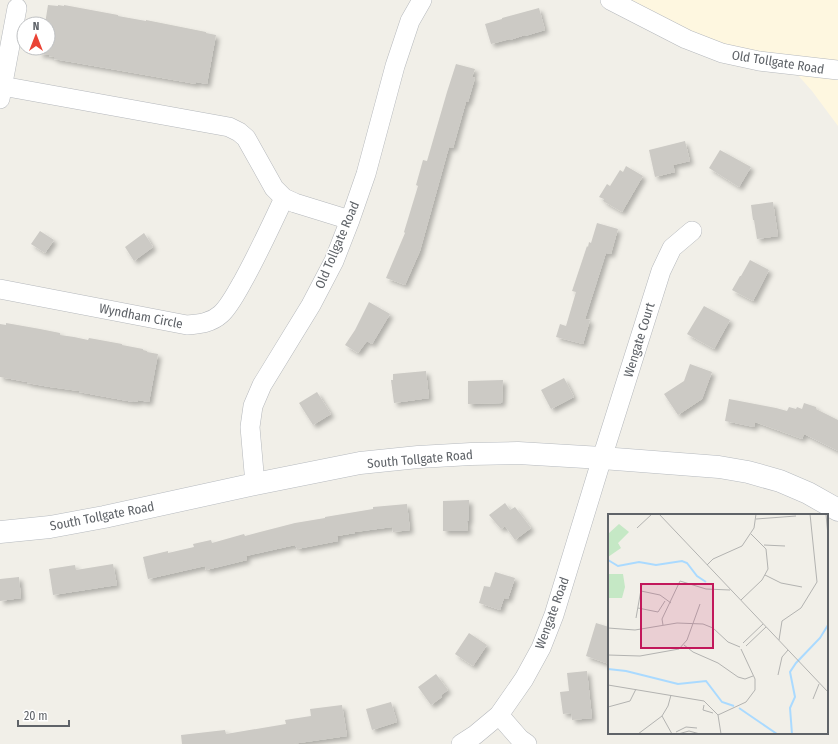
<svg xmlns="http://www.w3.org/2000/svg" width="838" height="744" viewBox="0 0 838 744" font-family="'Fira Sans Condensed',sans-serif">
	<defs>
		<filter id="shadow"><feDropShadow dx="3.5" dy="3.5" stdDeviation="2" flood-color="#0004"/></filter>
	</defs>
	<rect width="100%" height="100%" fill="#f1efe8"/>
	<path fill="#fef7e0" d="M622,0H838V126L812,91L780,55L724,47Z"/>
	<path fill="#cccac5" filter="url(#shadow)" d="M48,5L58,6V5L64,6V5L118,15V16L146,21V20L206,32V33L216,35L207,84L196,82V84L111,69L54,59V57L49,56V55L39,54L40,48H48V24H45Z
		M539,8L545,30L525,36V35L510,40V39L491,44L485,24L502,19V18Z
		M456,64L475,69L472,77L475,78L468,102H466L453,148L449,147L420,251L405,285L386,278L405,233L404,232L418,186L416,185L423,160L427,161L447,92Z
		M685,141L690,161L673,165L675,172L655,177L649,150Z
		M720,150L751,167L739,187L709,168Z
		M626,166L643,176L622,212L603,201L604,199L599,197L607,184L610,186L620,170L623,172Z
		M773,202L778,236L757,239L754,220H753L751,205Z
		M597,223L618,229L611,254L606,253L585,319L590,320L583,344L556,337L560,324L566,326L576,292L572,291L587,246L588,247L589,242L591,243Z
		M40,231L54,240L45,253L31,244Z
		M144,233L153,247L134,261L125,247Z
		M750,260L769,270L753,301L732,290L740,276H741Z
		M369,302L390,314L372,344L367,341L358,353L345,345L355,330Z
		M704,306L730,320L714,349L687,334Z
		M6,323L40,329L60,333V335L74,337L88,340L89,338L122,344V345L143,349V350L147,351V352L158,354L149,402L138,400V402L133,401V402L79,392V391L50,387L27,383V382L0,377V324L6,325Z
		M690,364L712,372L702,399L678,415L664,394L684,381Z
		M426,371L429,398L394,403L391,380H393V374Z
		M564,378L574,397L551,409L541,390Z
		M503,380L502,403L468,404V381Z
		M317,392L331,414L313,425L299,403Z
		M729,399L776,408L787,411L789,407L796,409L797,407L802,409L804,403L816,407V409L838,420V451L804,434L802,439L755,422L754,427L725,421Z
		M469,500V521H467L468,531H443V501Z
		M505,503L510,510L515,507L531,528L515,540L505,526L501,529L489,515Z
		M407,504L410,530L393,532L392,527L355,532V533L337,536L338,541L297,549L295,545L246,556L247,560L206,570L205,566L148,579L143,557L168,551V553L194,547L193,544L211,540L212,543L244,534L245,536L260,532L295,523L325,518V517L373,509V507Z
		M113,564L117,585L53,595L49,569L75,565L76,570Z
		M495,572L515,578L508,599L504,598L500,610L479,603L484,586L490,587Z
		M19,577L21,598L0,601V579Z
		M596,623L609,627V664L586,656Z
		M469,633L487,645L473,666L455,654Z
		M587,671L592,718L572,720L571,713L563,714L560,692L569,691L567,673Z
		M436,674L448,690L441,695L442,697L431,705L418,687Z
		M391,702L397,722L372,730L366,709Z
		M342,705L347,736L292,744H182L181,735L225,730L226,734L286,724L285,720L311,716L310,709Z"/>
	<g fill="none" stroke-linecap="round" stroke-linejoin="round">
		<defs>
			<path id="street" d="M610,0L686,39L722,53L759,61L838,70
				M2,86L229,127L239,132L246,138L274,188L284,198L295,203L350,220
				M0,99L17,8
				M0,289L187,325C200,324 211,323 221,314C229,307 238,290 243,281C258,254 271,226 284,198
				M255,484L250,427L253,406L262,385L311,305L334,261L350,220L366,174L395,66L410,21L422,0
				M499,715L520,739L527,744
				M461,744L475,735L499,715L524,679L541,648L554,615L602,458L661,271L672,248L692,231"/>
			<path id="secondary" d="M0,532L50,527L104,517L255,484L360,463L418,457L471,454L518,453L602,458L719,467L748,472L780,481L808,493L838,510"/>
		</defs>
		<use href="#street" stroke="#b5b8bc" stroke-width="20"/>
		<use href="#secondary" stroke="#b6babf" stroke-width="23"/>
		<use href="#street" stroke="#fff" stroke-width="19"/>
		<use href="#secondary" stroke="#fff" stroke-width="22"/>
	</g>
	<g text-anchor="middle" dominant-baseline="central" stroke-width="3" stroke-linejoin="round" paint-order="stroke">
		<g font-size="13" fill="#5f6368" stroke="#fff">
			<text transform="translate(778 62) rotate(9)">Old Tollgate Road</text>
			<text transform="translate(337 245) rotate(-67)">Old Tollgate Road</text>
			<text transform="translate(141 316) rotate(11)">Wyndham Circle</text>
			<text transform="translate(639 340) rotate(-73)">Wengate Court</text>
			<text transform="translate(420 459) rotate(-5)">South Tollgate Road</text>
			<text transform="translate(102 516) rotate(-11)">South Tollgate Road</text>
			<text transform="translate(552 613) rotate(-70)">Wengate Road</text>
		</g>
	</g>
	<g transform="translate(608 514)">
		<rect width="220" height="220" fill="#f1efe8"/>
		<path d="M11,10L21,18L10,29L13,34L0,43V20ZM0,60H15L17,73L14,84H0Z" fill="#c5e8c5"/>
		<path fill="none" stroke="#aadaff" stroke-width="2" d="M0,46L10,52L31,48L48,51L74,47L79,49L89,62L98,68M0,155L18,157L70,170L98,167L114,188L126,192M131,194L169,220M184,220L182,194L187,183L182,158L188,149L212,124L220,111"/>
		<path fill="none" stroke="#b3b3b1" stroke-width="1" d="M51,0L220,178M218,0L220,22M148,5L188,2M29,14L44,0M156,31L177,32M99,51L105,45L134,32L146,14L148,0M157,61L173,69L194,73M33,77L52,81L63,89M133,86L154,66L160,55L158,35L143,20M30,94L50,98L57,87M28,104L34,70M55,111L54,105L72,67L98,75L122,76M0,114L27,116L69,109L95,110L105,114L120,128L132,133M171,126L174,107L193,94L209,68L202,0M135,129L155,110M76,131L85,138L110,149L130,163L137,165L145,162M138,132L158,113M0,141L32,142L71,135L79,126L92,90M170,161L174,143L180,136M0,171L96,187L110,201L113,220M205,185L211,170M96,191L95,196L105,199M0,193L22,187L28,175M110,201L138,188L147,176V165L133,135M54,202L64,220M68,218L78,213L89,214M30,220L54,202L60,192L63,181M70,220L81,217L92,220"/>
		<path fill="#c2185b" fill-opacity="0.15" stroke="#c2185b" stroke-width="2" d="M33,70H105V134H33Z"/>
		<rect width="220" height="220" fill="none" stroke="#5f6368" stroke-width="2"/>
	</g>
	<g transform="translate(36 36)"><circle r="19" fill="#ffffff" stroke="#bfc1c3"/>
	<path d="M0-3L7 15L0 10L-7 15Z" fill="#ea4335"/>
	<text y="-6" font-size="11" font-weight="bold" text-anchor="middle" fill="#5f6368">N</text>
	</g>
	<path d="M18 720v6h51v-6" fill="none" stroke="#5f6368" stroke-width="2"/>
	<text x="24" y="720" font-size="12" fill="#5f6368" stroke="#ffffff" stroke-width="3" paint-order="stroke">20 m</text>
</svg>
